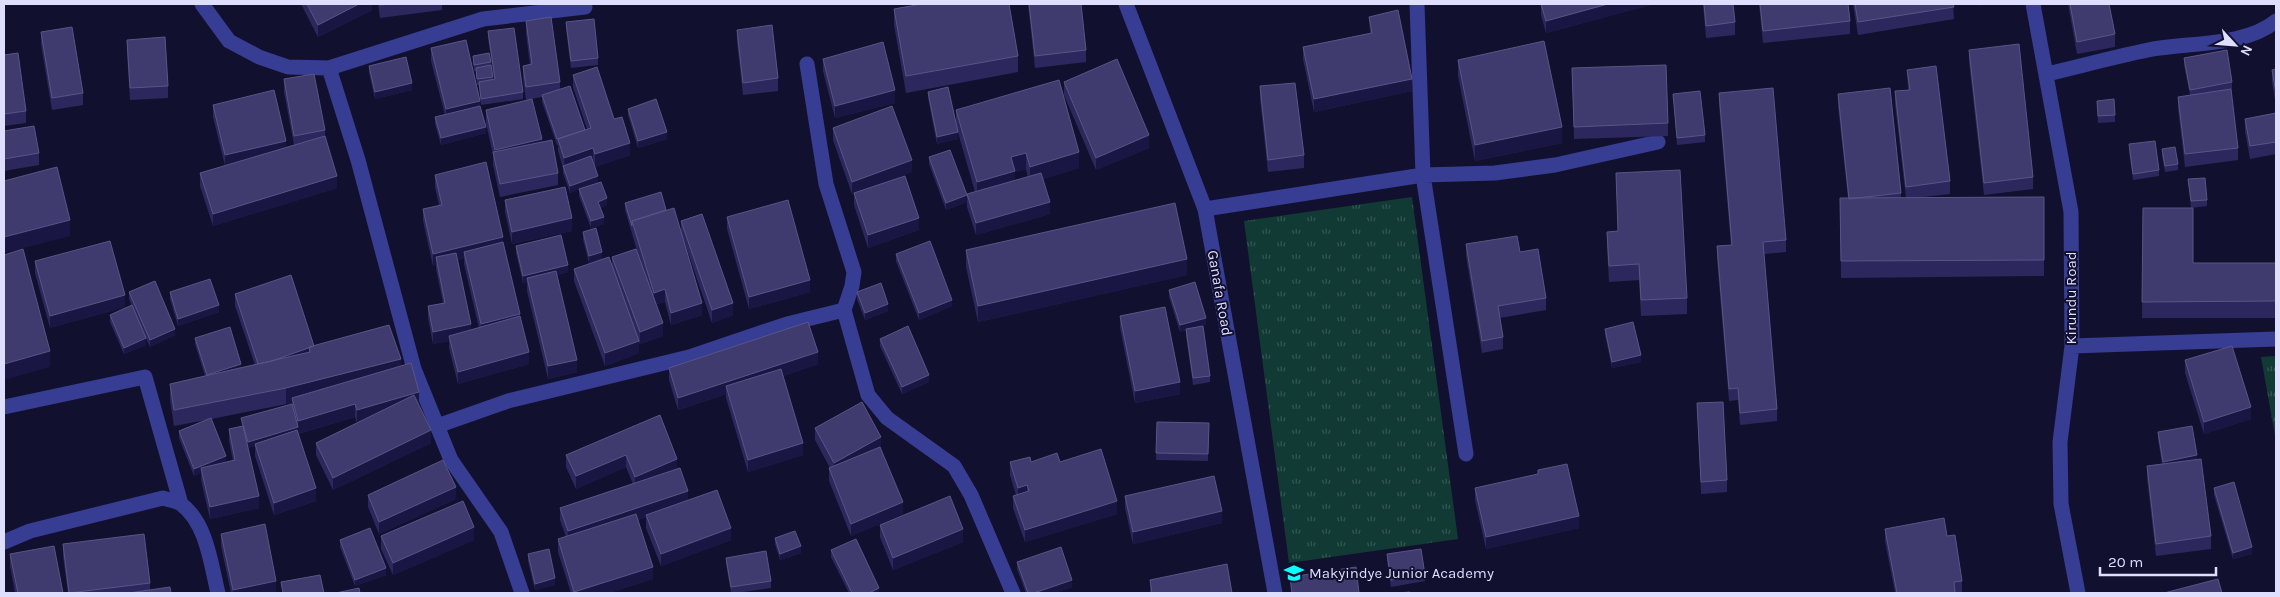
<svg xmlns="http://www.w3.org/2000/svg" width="2280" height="597" viewBox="0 0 2280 597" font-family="Karla,sans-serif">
	<defs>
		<pattern id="grass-tufts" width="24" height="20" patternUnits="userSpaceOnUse" patternTransform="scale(1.25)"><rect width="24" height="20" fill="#123a34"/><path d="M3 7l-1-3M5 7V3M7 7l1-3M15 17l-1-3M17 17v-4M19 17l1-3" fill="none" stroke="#345652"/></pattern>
	</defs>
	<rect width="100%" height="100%" fill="#12102f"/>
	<path fill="url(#grass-tufts)" d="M1412,197L1458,539L1289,563L1244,221Z
		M2276,356V441L2261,357Z"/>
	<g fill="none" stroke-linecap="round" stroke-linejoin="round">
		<path stroke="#373d92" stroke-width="15" d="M1417,4L1423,175L1466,454
			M1205,209L1423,175L1495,173L1555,165L1658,142"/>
		<path stroke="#373d92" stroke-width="15" d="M202,4L229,41L259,57L288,67L329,68L358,160L414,369L451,460L501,532L522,593
			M1126,4L1205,209L1275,593
			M2033,4L2071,212L2072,346L2060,442L2061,504L2078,593
			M807,64L826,184L854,272L852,286L844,310L868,395L887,418L954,466L971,495L1013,593
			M329,68L483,19L585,7
			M2047,74C2081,66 2114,57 2148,50C2188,42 2244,47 2276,21
			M2072,346L2276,339
			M4,407L145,377L181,504
			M437,426L508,401L689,357L787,324L844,310
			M4,542L30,531L163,498C168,500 177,501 181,504C207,523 211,565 218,593"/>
	</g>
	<path fill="#2c285e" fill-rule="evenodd" d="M301,4H372V10L318,37Z
		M378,4H442V10L380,18Z
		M1028,4H1081L1086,50V62L1035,68Z
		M1541,4H1654L1546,33L1541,15Z
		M1703,4H1733L1735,22V35L1706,38Z
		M1759,4H1848L1850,21V34L1763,43Z
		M1853,4H1953L1954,19L1858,35Z
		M2068,4H2109L2115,34V47L2077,54Z
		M894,9L1018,56V72L906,93L894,25Z
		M1369,17L1412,91L1314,112L1303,59V47L1370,33Z
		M526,21L560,82V89L585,130L587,129L573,87V75L614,119L630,155L595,167L593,160H592L598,183L607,205L600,208L604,224L591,228L579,196V189L570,193L563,173V168L558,151V145H557L542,102V97L526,100L523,78V66L530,65L526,33Z
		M566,22L598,58V65L571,68L566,29Z
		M737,30L778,78V91L743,95L737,42Z
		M488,31L523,92V99L481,105L479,85H477L476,71H474L473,56L491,62L493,80L494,79L488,38Z
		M41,32L83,93V105L52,110L41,45Z
		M127,40L168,86V98L130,100L127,52Z
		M431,48L480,106L486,133L441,145L435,124V117L445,115L431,61Z
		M1969,50L2033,177V189L1984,195L1969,62Z
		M4,55L26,111V123L4,126Z
		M2184,58L2232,82V89H2230L2238,148V160L2185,167L2178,109V97L2190,95L2184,65Z
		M823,59L895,103L835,118L823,71Z
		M1458,60L1562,143L1475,161L1458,76Z
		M369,66L412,90L375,99L369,73Z
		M1572,68L1668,123V136L1574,139Z
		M2276,69V106L2272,82V70Z
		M1907,70L1950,181V194L1914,198L2044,197V276L1841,278L1840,198H1848L1838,106V94L1901,193V198H1906L1895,104V91L1908,90Z
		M284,79L325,130V136L337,188L213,226L200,186V173L225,166L213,117V105L286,147L294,145L284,92Z
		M1064,82L1149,148L1096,170L1064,95Z
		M1260,86L1304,155V168L1268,172L1260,99Z
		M928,92L956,125V110L1079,168L1043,179L1050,214L976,235L967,207V194L975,192L957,129L958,139L937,144L928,98ZM1026,169L1028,177L1015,181V172Z
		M1719,93L1786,240V252L1764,254L1777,409V421L1740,425L1738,400L1729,401L1717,259V246L1731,245L1719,105Z
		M1673,94L1705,135V142L1677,145Z
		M2097,101L2115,115V122L2098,123Z
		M628,109L667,139L638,148L628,115Z
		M486,110L542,142L558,173V185L500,197L493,165V155L486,123Z
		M2276,113V154L2250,159L2245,131V119Z
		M833,128L912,172L878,185L919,230L868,248L854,205V194H852L833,140Z
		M4,131L39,153V165L4,171Z
		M2129,144L2159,170V176L2133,180L2129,151Z
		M2162,149L2178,164V170L2165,172L2162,156Z
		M929,157L967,202L946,210L929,164Z
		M1616,173L1687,298V314L1641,316L1639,280L1609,282L1607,248V232L1618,231Z
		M435,175L503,242L520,317L529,364L458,384L449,348V341L433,344L428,318V306L443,303L436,269V265L433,266L423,221V209L439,205L435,187ZM464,258V264L479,328L471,330L458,260Z
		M2188,179L2207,200V206L2191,208Z
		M505,200L572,231L512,244L505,212Z
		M625,203L666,210L681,233V221L733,315L712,323L682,235L702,315L671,325L665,302L656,304L663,336L640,344L639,342V353L605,366L574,281V269L612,267V257L641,264L625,210Z
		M2143,208L2193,263H2276V318H2142Z
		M727,217L810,292L749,309L727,229Z
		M583,232L602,259L589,263L583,239Z
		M1466,244L1520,252L1546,298V310L1500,318L1503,337V349L1482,353L1466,256Z
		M516,246L568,272L557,275L577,372L548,379L527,291V282L523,283L516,253Z
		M966,250L1187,275L978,322L966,267Z
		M896,254L952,306L919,320L896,261Z
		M35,261L125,307L50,328L35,273Z
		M1169,290L1206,324L1194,328L1210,376V382L1193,385L1186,336V330L1180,332L1169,297Z
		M129,292L175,335L150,347L138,321L146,345L124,354L110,322V315L132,306L129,299Z
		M170,292L219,312L178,326L170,299Z
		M857,292L888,311L865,320L857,299Z
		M235,294L314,346L401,366L419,405L431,443L333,490L316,455V443L357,423L355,417L298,434L316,501L274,515L255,456V446L248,448L259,508L210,519L201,480V473L194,476L179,438V431L206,420L174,426L170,400V384L205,376L195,344V338L241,368L255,365L235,306ZM292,403V404L241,418L242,426L229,429V441L233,461L226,462L211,419Z
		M1120,316L1180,394L1135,403L1120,328Z
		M1605,329L1641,362L1612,368L1605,335Z
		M880,339L929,382L902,394L880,346Z
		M2185,360L2251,419L2204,434L2185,373Z
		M818,364L783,376L803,455L748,472L726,398V394L678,410L669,380V368Z
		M1697,403L1727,480V492L1701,494Z
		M660,415L688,500L731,540L661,566L646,528V517L638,520L653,579L609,593H571L558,552V539L566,537L560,520V508L633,484L626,467L576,489L566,467V455Z
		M1157,422L1209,423L1208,461L1156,460Z
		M815,428L881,449L903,514L851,536L829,481V468H830L815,440Z
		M2158,432L2197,459L2211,536V549L2156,556L2147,478V466L2162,464L2158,439Z
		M1010,462H1060L1117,514L1025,542L1013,508V496L1016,495L1010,475Z
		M1538,470L1579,528L1486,549L1475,500V488L1538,474Z
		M2214,488L2252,554L2233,559L2214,495Z
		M368,495L456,499L379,534L368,507Z
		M1125,496L1222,523L1133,544L1125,508Z
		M880,525L963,542L893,570L880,537Z
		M1885,529L1947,536L1962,581V593H1895L1885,541Z
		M221,534L276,593H231L221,546Z
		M381,536L474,540L393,575L381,549Z
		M775,538L801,553L780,560L775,544Z
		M340,540L386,575L355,586L340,547Z
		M63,544L150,583V590L171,593H68L63,556Z
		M831,550L879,593H849L831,557Z
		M10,554L63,593H15L10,566Z
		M528,554L555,585L535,590L528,561Z
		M1387,554L1425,575V581L1391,587L1387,561Z
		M726,558L771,581V588L736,593H731L726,564Z
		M1017,562L1072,587L1054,593H1026L1017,569Z
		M1290,577L1359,593H1291Z
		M1150,580L1232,593H1150Z"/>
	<path fill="#1a1644" d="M359,4H372V10L318,37V25Z
		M1608,4H1654L1546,33V21Z
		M1978,4H1988L1978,6Z
		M1412,79V91L1314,112V99Z
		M412,83V90L375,99V92Z
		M895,90V103L835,118V106Z
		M480,101V113L446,121V109Z
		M486,127V133L441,145V138Z
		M1562,127V143L1475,161V145Z
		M667,132V139L638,148V141Z
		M958,132V139L937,144V137Z
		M1149,135V148L1096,170V158Z
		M542,139V152L495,163V150Z
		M286,141V153L225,167V155Z
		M630,143V155L595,167V154Z
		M593,148V160L565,170L564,158Z
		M1079,152V168L1030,183V167Z
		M1026,153V169L1015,172V188L977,198V182L1011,157Z
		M912,160V172L852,194V182Z
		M337,176V188L213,226V214Z
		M598,176V183L570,193V186Z
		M967,195V202L946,210V203Z
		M607,198V205L598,209V202Z
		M1050,202V214L976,235V223Z
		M604,217V224L591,228V221Z
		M572,218V231L512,244V232Z
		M919,218V230L868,248V235Z
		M70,220V236L4,253V237Z
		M503,237V249L464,252V258L437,265L436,257V265L433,266V254Z
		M602,252V259L589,263V256Z
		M1187,259V275L978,322V306Z
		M568,265V272L527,282V278V282L523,283V276Z
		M810,280V292L749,309V297Z
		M665,289V302L654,305V293Z
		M125,295V307L50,328V316Z
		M952,300V306L919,320V313Z
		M702,303V315L671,325V313Z
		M733,303V315L712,323V310Z
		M888,304V311L865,320V313Z
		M219,305V312L178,326V319Z
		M520,314V326L481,336V324Z
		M1206,318V324L1180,332V325Z
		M663,323V336L640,344V332Z
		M471,324V336H449V341L433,344V332Z
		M175,329V335L150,347V340Z
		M146,338V345L124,354V348Z
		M639,341V353L605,366V353Z
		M309,348V361L259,365Z
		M50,351V367L4,380V364Z
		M529,352V364L458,384V372Z
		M818,352V364L728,394L726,386V394L678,410V398Z
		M1641,355V362L1612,368V362Z
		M401,359V376L292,398V403L286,404V388Z
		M577,360V372L548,379V366Z
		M241,364V371L207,375Z
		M929,375V382L902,394V387Z
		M1180,382V394L1135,403V391Z
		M419,392V405L357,423V410Z
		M355,404V417L256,446L255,444V446L248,448V442L298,427V421Z
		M2251,407V419L2204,434V422Z
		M431,430V443L333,490V478Z
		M881,437V449L834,475V463Z
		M803,443V455L748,472V460Z
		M626,455V467L576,489V476Z
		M2197,455V462L2163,469V462Z
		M226,456V463L201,468V473L194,476V469Z
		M677,459V471L635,489V477Z
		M1027,485V497L1018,500V488Z
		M456,487V499L379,534V522Z
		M316,488V501L274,515V503Z
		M688,491V504L646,515V517L568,544V531Z
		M259,496V508L210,519V507Z
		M1117,501V514L1025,542V530Z
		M903,502V514L851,536V524Z
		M1222,511V523L1133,544V532Z
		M1579,516V528L1486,549V537Z
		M474,527V540L393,575V563Z
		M731,528V540L661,566V554Z
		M963,529V542L893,570V558Z
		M801,546V553L780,560V554Z
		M2252,547V554L2233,559V553Z
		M653,567V579L609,593H574V592Z
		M386,568V575L355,586V580Z
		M555,578V585L535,590V584Z
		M1072,580V587L1054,593H1034Z
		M276,581V593H233V590Z
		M879,588V593H869Z"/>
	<path fill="#3f3b6f" stroke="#585586" d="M307,4H359L318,25Z
		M380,4H392L380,5Z
		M922,4H1009L1018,56L906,76L894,9Z
		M1029,4H1081L1086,50L1035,56Z
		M1541,4H1608L1546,21Z
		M1704,4H1733L1735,22L1706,26Z
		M1760,4H1848L1850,21L1763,31Z
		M1855,4H1953L1954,7L1858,22Z
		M2070,4H2109L2115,34L2077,42Z
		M1398,10L1412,79L1314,99L1303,47L1372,33L1369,17Z
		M551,17L560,82L526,87L523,66L532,64L526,21Z
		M594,19L598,58L571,61L566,22Z
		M772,25L778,78L743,83L737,30Z
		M72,27L83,93L52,98L41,32Z
		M514,28L523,92L481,99L479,82L495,79L488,31Z
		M165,37L168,86L130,88L127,40Z
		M466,40L480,101L446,109L431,48Z
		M1544,41L1562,127L1475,145L1458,60Z
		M883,42L895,90L835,106L823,59Z
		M2019,44L2033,177L1984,183L1969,50Z
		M2227,50L2232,82L2190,90L2184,58Z
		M18,53L26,111L4,114V55Z
		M489,53L491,62L474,65L473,56Z
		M406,57L412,83L375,92L369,66Z
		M1117,59L1149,135L1096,158L1064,82Z
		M491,65L493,77L477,79L476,68Z
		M1666,65L1668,123L1574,127L1572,68Z
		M1936,66L1950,181L1906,187L1895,91L1910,90L1907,70Z
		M597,67L614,119L622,117L630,143L595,154L593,148L564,158L558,139L591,128L573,75Z
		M2276,69V93L2272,70Z
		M314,74L325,130L294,136L284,79Z
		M1059,80L1079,152L1030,167L1026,153L1011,157L1015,171L977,182L956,110Z
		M1295,83L1304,155L1268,160L1260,86Z
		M570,86L585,130L557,139L542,95Z
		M948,87L958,132L937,137L928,92Z
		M1773,88L1786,240L1763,242L1777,409L1740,413L1738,388L1729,389L1717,246L1732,245L1719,93Z
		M1890,88L1901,193L1849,199L1838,94Z
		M2231,89L2238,148L2185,154L2178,97Z
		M274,90L286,141L225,155L213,105Z
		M1700,91L1705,135L1677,138L1673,94Z
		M532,99L542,139L495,150L486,110Z
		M656,99L667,132L638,141L628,109Z
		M2114,99L2115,115L2098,116L2097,101Z
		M480,106L486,127L441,138L435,117Z
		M892,106L912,160L852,182L833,128Z
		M2276,113V142L2250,146L2245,119Z
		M34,126L39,153L4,159V131Z
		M325,136L337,176L213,214L200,173Z
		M552,140L558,173L500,184L493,152Z
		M2155,141L2159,170L2133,174L2129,144Z
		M2175,147L2178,164L2165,166L2162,149Z
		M950,150L967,195L946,203L929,157Z
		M591,156L598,176L570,186L563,166Z
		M486,162L503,237L433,254L423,209L442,205L435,175Z
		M57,167L70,220L4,237V181Z
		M1680,170L1687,298L1641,300L1639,264L1609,266L1607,232L1618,231L1616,173Z
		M1041,173L1050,202L976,223L967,194Z
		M905,176L919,218L868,235L854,193Z
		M2205,178L2207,200L2191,201L2188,179Z
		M601,182L607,198L598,202L604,217L591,221L579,189Z
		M565,187L572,218L512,232L505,200Z
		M661,192L666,210L632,221V226L625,203Z
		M2044,197V260L1841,261L1840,198Z
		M788,200L810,280L749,297L727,217Z
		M1175,203L1187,259L978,306L966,250Z
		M674,208L702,303L671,313L665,289L654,293L632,221Z
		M2143,208H2193V263H2276V301L2142,302Z
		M702,214L733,303L712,310L681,221Z
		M596,228L602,252L589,256L583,232Z
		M561,235L568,265L523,276L516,246Z
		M1517,236L1520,252L1538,249L1546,298L1498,306L1503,337L1482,341L1466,244Z
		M110,241L125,295L50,316L35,261Z
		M930,241L952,300L919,313L896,254Z
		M503,242L520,314L481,324L464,252Z
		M23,249L50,351L4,364V255Z
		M636,249L663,323L640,332L612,257Z
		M456,253L471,324L433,332L428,306L445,303L436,257Z
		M609,257L639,341L605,353L574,269Z
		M556,271L577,360L548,366L527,278Z
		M291,275L314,346L272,361L258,364L235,294Z
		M210,279L219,305L178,319L170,292Z
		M155,281L175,329L150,340L129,292Z
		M1195,282L1206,318L1180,325L1169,290Z
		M881,283L888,304L865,313L857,292Z
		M132,305L146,338L124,348L110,315Z
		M1165,307L1180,382L1135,391L1120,316Z
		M520,316L529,352L458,372L449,336Z
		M808,322L818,352L678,398L669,368Z
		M1633,322L1641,355L1612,362L1605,329Z
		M389,325L401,359L286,388L174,410L170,384L310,352L309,347Z
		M908,326L929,375L902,387L880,339Z
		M1203,326L1210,376L1193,378L1186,329Z
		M230,327L241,364L207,375L195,338Z
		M2232,346L2251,407L2204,422L2185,360Z
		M411,363L419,392L357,410L355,404L298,421L292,398Z
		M781,369L803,443L748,460L726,386Z
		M414,395L431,430L333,478L316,443Z
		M862,402L881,437L834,463L815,428Z
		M1723,402L1727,480L1701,482L1697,403Z
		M292,404L298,427L248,442L241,418Z
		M660,415L677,459L635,477L626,455L576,476L566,455Z
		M211,418L226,456L194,469L179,431Z
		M1157,422L1209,423L1208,454L1156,453Z
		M243,426L259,496L210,507L201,468L235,460L229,429Z
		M2192,426L2197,455L2163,462L2158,432Z
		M297,430L316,488L274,503L255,444Z
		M880,447L903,502L851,524L829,468Z
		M1101,449L1117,501L1025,530L1013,496L1029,491L1027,485L1018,488L1010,462L1030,457L1031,462L1057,453L1060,462Z
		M2201,459L2211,536L2156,544L2147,466Z
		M443,460L456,487L379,522L368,495Z
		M1567,464L1579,516L1486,537L1475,488L1538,474V470Z
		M680,468L688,491L568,531L560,508Z
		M1214,476L1222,511L1133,532L1125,496Z
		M2234,482L2252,547L2233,553L2214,488Z
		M717,490L731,528L661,554L646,515Z
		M950,496L963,529L893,558L880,525Z
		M463,501L474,527L393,563L381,536Z
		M636,514L653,567L574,592L558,539Z
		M1944,518L1947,536L1955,535L1962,581L1954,582L1955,593H1897L1885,529Z
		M265,524L276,581L233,590L221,534Z
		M370,528L386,568L355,580L340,540Z
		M795,531L801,546L780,554L775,538Z
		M144,534L150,583L69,593L63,544Z
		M856,539L879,588L869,593H852L831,550Z
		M54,546L63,593H18L10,554Z
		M1061,547L1072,580L1034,593H1028L1017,562Z
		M549,549L555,578L535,584L528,554Z
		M1421,549L1425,575L1391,580L1387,554Z
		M766,551L771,581L731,587L726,558Z
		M1227,564L1232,593H1152L1150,580Z
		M1356,567L1359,593H1292L1290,577Z
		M320,575L324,593H283L281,582Z
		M2218,579L2222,593H2164Z
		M170,587L171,593H129Z
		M359,588L360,593H336Z
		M1410,592V593H1396Z"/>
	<defs>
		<symbol id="school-bare" viewBox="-9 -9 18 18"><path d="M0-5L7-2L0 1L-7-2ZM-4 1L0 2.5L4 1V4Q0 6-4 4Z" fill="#0afffe" stroke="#12102f" stroke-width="2.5" paint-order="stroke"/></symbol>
	</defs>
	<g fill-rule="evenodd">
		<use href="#school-bare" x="1280" y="559" width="28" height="28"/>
	</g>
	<g text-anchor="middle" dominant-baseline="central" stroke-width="4" stroke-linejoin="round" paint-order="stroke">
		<g font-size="15" fill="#dedeff" stroke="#12102f">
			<text transform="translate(1220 293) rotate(80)">Ganafa Road</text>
			<text transform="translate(2071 298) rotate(-90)">Kirundu Road</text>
		</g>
		<g font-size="15" fill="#dedeff" stroke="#12102f" text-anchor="start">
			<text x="1309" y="573">Makyindye Junior Academy</text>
		</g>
	</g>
	<rect width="2280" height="597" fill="none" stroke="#dedeff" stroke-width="10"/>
	<g transform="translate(2235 45) rotate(116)" stroke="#12102f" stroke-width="4" paint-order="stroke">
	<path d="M0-4L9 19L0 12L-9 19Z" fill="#dedeff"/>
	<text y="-8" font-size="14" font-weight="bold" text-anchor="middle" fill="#dedeff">N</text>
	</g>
	<path d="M2100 567v8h116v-8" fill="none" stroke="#dedeff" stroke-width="2.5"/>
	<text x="2108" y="567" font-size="15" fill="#dedeff" stroke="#12102f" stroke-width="4" paint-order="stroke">20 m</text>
</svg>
